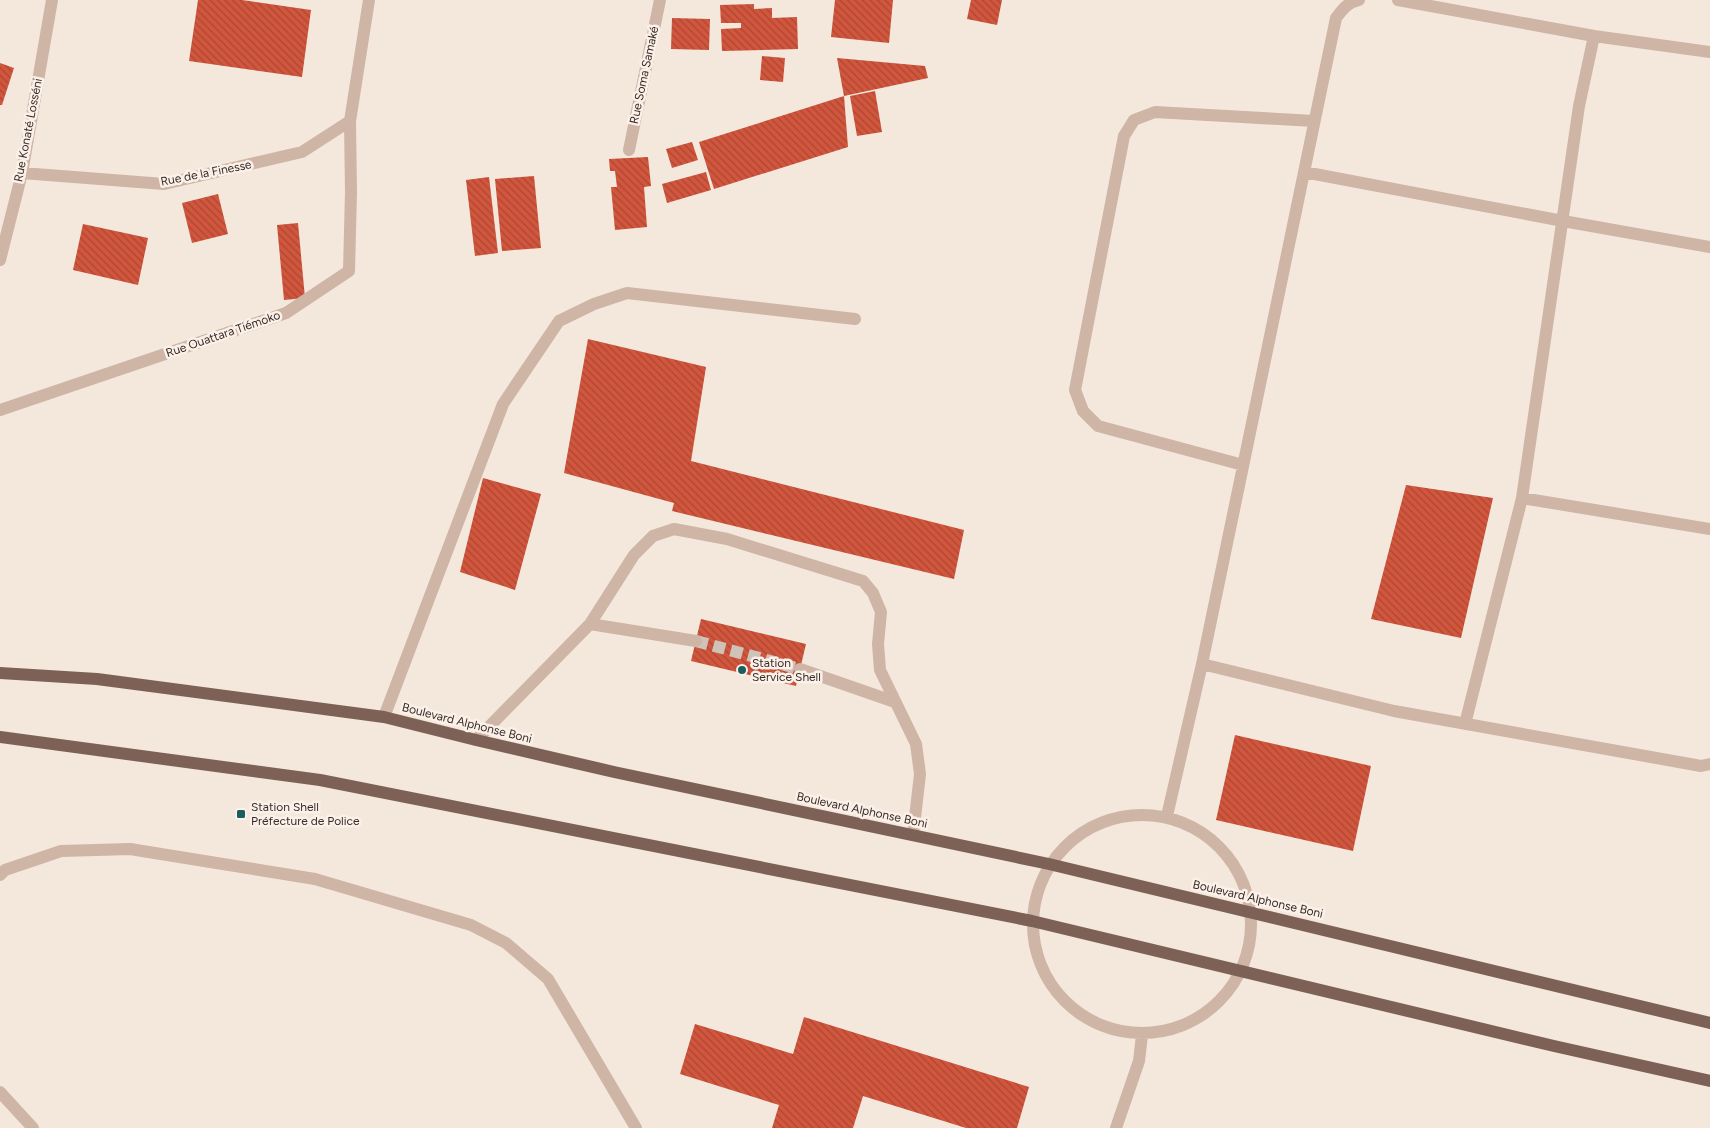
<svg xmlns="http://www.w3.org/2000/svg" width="1710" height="1128" viewBox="0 0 1710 1128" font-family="Figtree,sans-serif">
	<defs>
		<pattern id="building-back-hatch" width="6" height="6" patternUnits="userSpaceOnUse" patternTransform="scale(1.25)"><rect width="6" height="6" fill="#d1563d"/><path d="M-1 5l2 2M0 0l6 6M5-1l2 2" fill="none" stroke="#ab4733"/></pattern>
	</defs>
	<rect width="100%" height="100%" fill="#f4e7dc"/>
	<path fill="url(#building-back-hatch)" d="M198,0H242L311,10L302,77L189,61Z
		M835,0H893L889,43L831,37Z
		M971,0H1002L997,25L967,19Z
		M754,4V9L772,8V18L797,17L798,49L722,51L721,29L741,28V23H721L720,5Z
		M672,18L710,19L709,50L671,49Z
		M762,56L785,58L783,82L760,80Z
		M837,58L925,66L928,78L844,96Z
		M0,63L14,68L2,105H0Z
		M875,91L882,132L857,136L850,96Z
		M844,96L848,147L714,189L699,142Z
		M692,142L698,160L672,168L666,149Z
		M648,157L651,186L644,187L647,227L615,230L611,187H617L615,171H610L609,159Z
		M706,172L711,190L667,203L662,184Z
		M534,176L541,248L502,251L495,179Z
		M489,177L498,253L475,256L466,180Z
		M218,194L228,234L192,243L182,203Z
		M298,223L305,298L284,300L277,225Z
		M83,224L148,238L138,285L73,270Z
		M588,339L706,367L691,461L964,530L954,579L672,511L674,503L564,473Z
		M483,478L541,494L515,590L460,572Z
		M1406,485L1493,498L1461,638L1371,619Z
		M701,619L806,644L796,686L691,661Z
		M1235,735L1371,766L1353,851L1216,820Z
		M804,1017L1029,1087L1017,1128H966L863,1096L853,1128H772L779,1105L680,1074L695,1024L793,1054Z"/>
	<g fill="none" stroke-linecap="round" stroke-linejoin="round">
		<path stroke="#cfc2b8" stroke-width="12" stroke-dasharray="12 6" stroke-linecap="butt" d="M696,641L800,669"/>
		<path stroke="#ceb5a6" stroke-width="12" d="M1398,0L1594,36L1710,52
			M629,150L660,0
			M1304,172L1563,221L1710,247
			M22,173L164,184L302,152L350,121
			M0,260L22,173L52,0
			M0,410L286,313L349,271L351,192L350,121L369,0
			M1243,465L1098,426L1083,411L1075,390L1124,136L1134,120L1155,112L1314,121
			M1522,498L1710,529
			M590,624L696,641
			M1202,664L1394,711L1701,766L1710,764
			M800,669L895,702
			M384,717L503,404L559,321L594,304L627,293L855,319
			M1465,724L1522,498L1579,106L1594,36
			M476,740L590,624L634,555L653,536L674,529L727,539L863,581L873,593L881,612L878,644L880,670L916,744L920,774L913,835
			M1033 924a109 109 0 1 1 218 0a109 109 0 1 1-218 0Z
			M1167,816L1202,664L1336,18C1343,9 1347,3 1359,0
			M0,875L5,870L61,851L130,849L315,879L471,925L506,943L548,979L636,1128
			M0,1092L33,1128
			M1116,1128L1139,1061L1142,1035"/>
		<path stroke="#7d6157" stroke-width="12" d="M0,673L97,679L384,717L476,740L614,772L1049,864L1710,1023
			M0,737L320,780L1032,921L1554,1046L1710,1081"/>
	</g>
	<g fill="#195f5f" stroke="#fbf1e9" stroke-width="2">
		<circle cx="742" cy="670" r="5"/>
		<rect x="236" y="809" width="10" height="10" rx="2.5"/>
	</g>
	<g text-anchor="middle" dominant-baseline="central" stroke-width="5" stroke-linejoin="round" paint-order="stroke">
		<g font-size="12" fill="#392c28" stroke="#fbf1e9">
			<text transform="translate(644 75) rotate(-78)">Rue Soma Samaké</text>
			<text transform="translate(28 130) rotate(-79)">Rue Konaté Losséni</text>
			<text transform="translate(206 173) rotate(-11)">Rue de la Finesse</text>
			<text transform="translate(223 334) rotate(-19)">Rue Ouattara Tiémoko</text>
			<text transform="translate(467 723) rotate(14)">Boulevard Alphonse Boni</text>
			<text transform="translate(862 810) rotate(12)">Boulevard Alphonse Boni</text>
			<text transform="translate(1258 899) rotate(13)">Boulevard Alphonse Boni</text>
		</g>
		<g font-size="12" fill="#392c28" stroke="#fbf1e9" text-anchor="start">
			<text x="752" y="663">Station<tspan x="752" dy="14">Service Shell</tspan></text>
			<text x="251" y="807">Station Shell<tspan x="251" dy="14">Préfecture de Police</tspan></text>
		</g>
	</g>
</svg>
